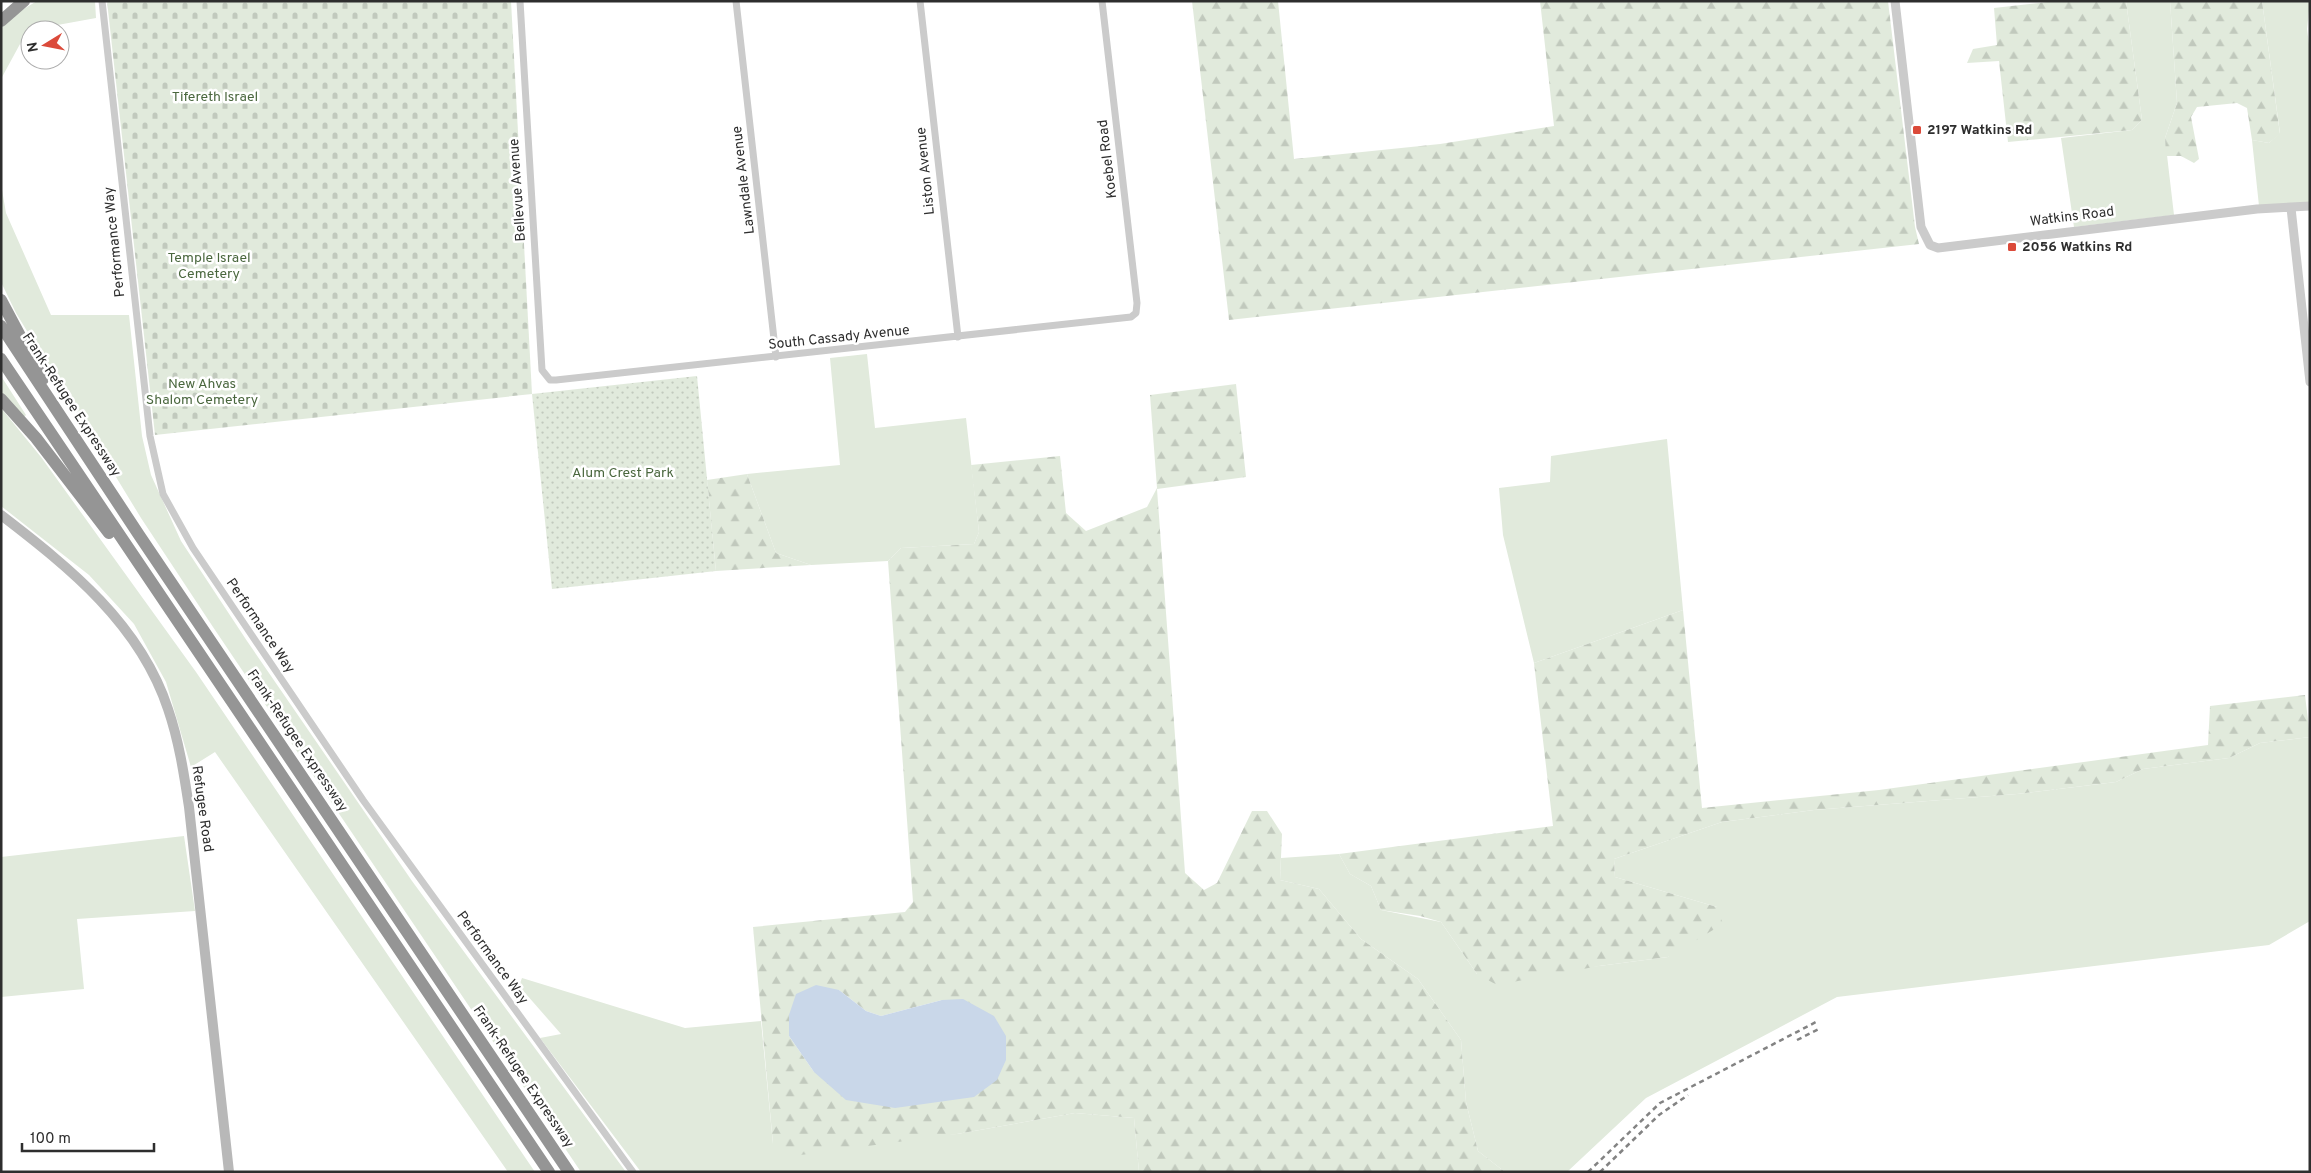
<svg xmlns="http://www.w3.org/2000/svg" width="2311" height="1173" viewBox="0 0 2311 1173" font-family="Overpass,sans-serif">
	<defs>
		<pattern id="forest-firs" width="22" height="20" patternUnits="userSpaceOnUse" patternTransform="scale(1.25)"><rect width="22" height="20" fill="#e1eadc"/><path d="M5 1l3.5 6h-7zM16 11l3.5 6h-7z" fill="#c1c9bd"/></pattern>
		<pattern id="cemetery-stones" width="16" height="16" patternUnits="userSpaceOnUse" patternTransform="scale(1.25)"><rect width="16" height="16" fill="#e1eadc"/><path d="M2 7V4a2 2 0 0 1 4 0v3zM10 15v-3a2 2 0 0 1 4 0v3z" fill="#c1c9bd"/></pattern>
		<pattern id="park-dots" width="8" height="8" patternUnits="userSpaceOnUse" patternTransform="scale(1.25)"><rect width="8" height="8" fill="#e1eadc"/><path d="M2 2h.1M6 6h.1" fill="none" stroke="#c1c9bd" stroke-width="1.8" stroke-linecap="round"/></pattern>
	</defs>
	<rect width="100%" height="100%" fill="#fff"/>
	<path fill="#e1eadc" d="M37,1H95L96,18L30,30L26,33L1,79V28L22,10Z
		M2126,1H2170L2177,103L2165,138L2174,215L2074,227L2061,138L2132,130L2142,120Z
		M2262,1H2310L2307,29L2310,52V204L2259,206L2252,140L2269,143L2280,133Z
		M1,184L6,213L51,315H129L142,436L151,475L181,541L247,641L412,881L626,1172H581L213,627L141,518L16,313L1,282Z
		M867,354L875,428L966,418L979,532L974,544L901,548L888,561L811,565L776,553L747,474L840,465L830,358Z
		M1,376L26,415L24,417L1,393Z
		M1,408L41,457L196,672L535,1172H508L215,752L191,767L166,682L134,624L89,575L1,506Z
		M1667,439L1683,610L1534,663L1503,535L1499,488L1550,482L1551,456Z
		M2310,737V921L2269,945L1837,997L1646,1098L1567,1172H1505L1478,1151L1466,1102L1461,1040L1418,979L1361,939L1319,889L1280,880L1281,858L1339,854L1350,874L1371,886L1381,910L1441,922L1477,974L1599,966L1668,957L1717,907L1615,877L1614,859L1722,822L1814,810L2017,794L2116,782L2143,769L2229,758L2260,743Z
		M184,836L195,911L77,919L84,989L1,997V857Z
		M522,978L685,1028L761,1021L773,1144L957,1134L1075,1113L1134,1118L1139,1172H641L540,1038L561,1034L519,986Z"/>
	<path fill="url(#forest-firs)" fill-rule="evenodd" d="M1192,1H1278L1294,159L1440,144L1554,126L1540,1H1888L1915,227L1919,244L1229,320Z
		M2056,1H2126L2142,120L2132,130L2008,142L1999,61L1967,63L1973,49L1997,45L1994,8Z
		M2170,1H2262L2280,134L2269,143L2252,140L2247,108L2237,103L2197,107L2191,117L2199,159L2194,163L2181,156H2166L2165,138L2177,103Z
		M1236,384L1246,477L1157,489L1185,873L1204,890L1217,883L1252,811H1267L1282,834L1280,880L1319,889L1361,939L1418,979L1461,1040L1466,1102L1478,1151L1505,1172H1139L1134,1118L1075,1113L957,1134L793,1156L773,1144L753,927L905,912L913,902L888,561L901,548L974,544L979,532L971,465L1060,456L1066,513L1086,531L1147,507L1157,488L1150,395ZM839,990L866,1011L881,1016L942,1000L814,1072L789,1036V1015Z
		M747,474L776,553L811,565L716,571L707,480Z
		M1683,610L1702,808L1879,790L2208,745L2210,706L2305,695L2310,737L2260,743L2229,758L2143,769L2116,782L2017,794L1814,810L1722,822L1614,859L1615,877L1717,907L1723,924L1668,957L1599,966L1497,985L1477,974L1441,922L1420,916L1381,910L1371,886L1350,874L1339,854L1553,826L1534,663Z"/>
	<path fill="url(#cemetery-stones)" d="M107,1H511L532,394L155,435Z"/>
	<path fill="url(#park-dots)" d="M697,376L716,571L552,589L532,394Z"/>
	<path fill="#c9d7e9" d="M816,985L839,990L866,1011L881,1016L942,1000L963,999L994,1016L1006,1036V1060L997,1080L974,1097L895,1108L846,1100L814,1072L789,1036V1015L796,994Z"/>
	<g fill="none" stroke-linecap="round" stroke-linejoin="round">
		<path stroke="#cbcbcb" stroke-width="7" d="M102,1L150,436L163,494L193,548L363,800L633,1172
			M520,1L542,370L550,380H556L1131,317L1136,313L1137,303L1102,1
			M736,1L776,357
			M920,1L958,337"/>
		<path stroke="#cbcbcb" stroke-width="9" d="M1895,1L1921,227L1930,245L1938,248L2257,209L2310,206
			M2291,208L2310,382"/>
		<path stroke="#b8b8b8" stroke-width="10" d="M1,515C70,568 140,624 168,709C179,741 184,774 189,807L229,1172"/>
		<path stroke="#959595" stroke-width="12" d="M1,21L24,1
			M1,300L43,379
			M1,326L139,535L569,1172
			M1,359L549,1172
			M1,399L36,438L109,533"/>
		<path stroke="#838383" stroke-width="2.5" stroke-dasharray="5 4" stroke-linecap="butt" d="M1797,1040L1819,1029
			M1588,1172L1660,1103L1816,1022
			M1600,1172L1659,1115L1688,1095"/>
	</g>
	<g fill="#db4a3a" stroke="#fff" stroke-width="2">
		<rect x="1912" y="125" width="10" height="10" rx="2.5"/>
		<rect x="2007" y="242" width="10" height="10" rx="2.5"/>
	</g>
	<g text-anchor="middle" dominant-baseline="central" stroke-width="5" stroke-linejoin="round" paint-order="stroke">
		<g font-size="14" fill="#4a673e" stroke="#fff">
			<text x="215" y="97">Tifereth Israel</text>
			<text x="209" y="258">Temple Israel<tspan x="209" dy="16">Cemetery</tspan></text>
			<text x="202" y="384">New Ahvas<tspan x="202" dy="16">Shalom Cemetery</tspan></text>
			<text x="623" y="473">Alum Crest Park</text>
		</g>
		<g font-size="14" font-weight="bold" fill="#2e2e2e" stroke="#fff" text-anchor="start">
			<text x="1927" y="130">2197 Watkins Rd</text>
			<text x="2022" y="247">2056 Watkins Rd</text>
		</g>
		<g font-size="14" fill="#2e2e2e" stroke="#fff">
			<text transform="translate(1108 159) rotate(-97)">Koebel Road</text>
			<text transform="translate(926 171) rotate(-96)">Liston Avenue</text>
			<text transform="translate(744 180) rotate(-97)">Lawndale Avenue</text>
			<text transform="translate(518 190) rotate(-94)">Bellevue Avenue</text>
			<text transform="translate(2072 217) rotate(-7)">Watkins Road</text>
			<text transform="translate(115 242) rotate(-96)">Performance Way</text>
			<text transform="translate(839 338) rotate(-6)">South Cassady Avenue</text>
			<text transform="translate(71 405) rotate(57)">Frank-Refugee Expressway</text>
			<text transform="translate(260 626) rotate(56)">Performance Way</text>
			<text transform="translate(297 741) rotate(56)">Frank-Refugee Expressway</text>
			<text transform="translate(202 809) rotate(82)">Refugee Road</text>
			<text transform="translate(492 958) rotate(54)">Performance Way</text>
			<text transform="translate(523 1077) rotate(56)">Frank-Refugee Expressway</text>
		</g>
	</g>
	<rect width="2311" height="1173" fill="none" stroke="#2e2e2e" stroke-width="5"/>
	<g transform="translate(45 45) rotate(260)"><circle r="24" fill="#ffffff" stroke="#ababab"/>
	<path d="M0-4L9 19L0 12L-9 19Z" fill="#db4a3a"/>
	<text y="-8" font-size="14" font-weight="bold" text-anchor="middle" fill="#2e2e2e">N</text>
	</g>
	<path d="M22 1143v8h132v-8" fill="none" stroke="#2e2e2e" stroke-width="2.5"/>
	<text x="30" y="1143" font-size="15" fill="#2e2e2e" stroke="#ffffff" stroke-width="4" paint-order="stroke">100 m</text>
</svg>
